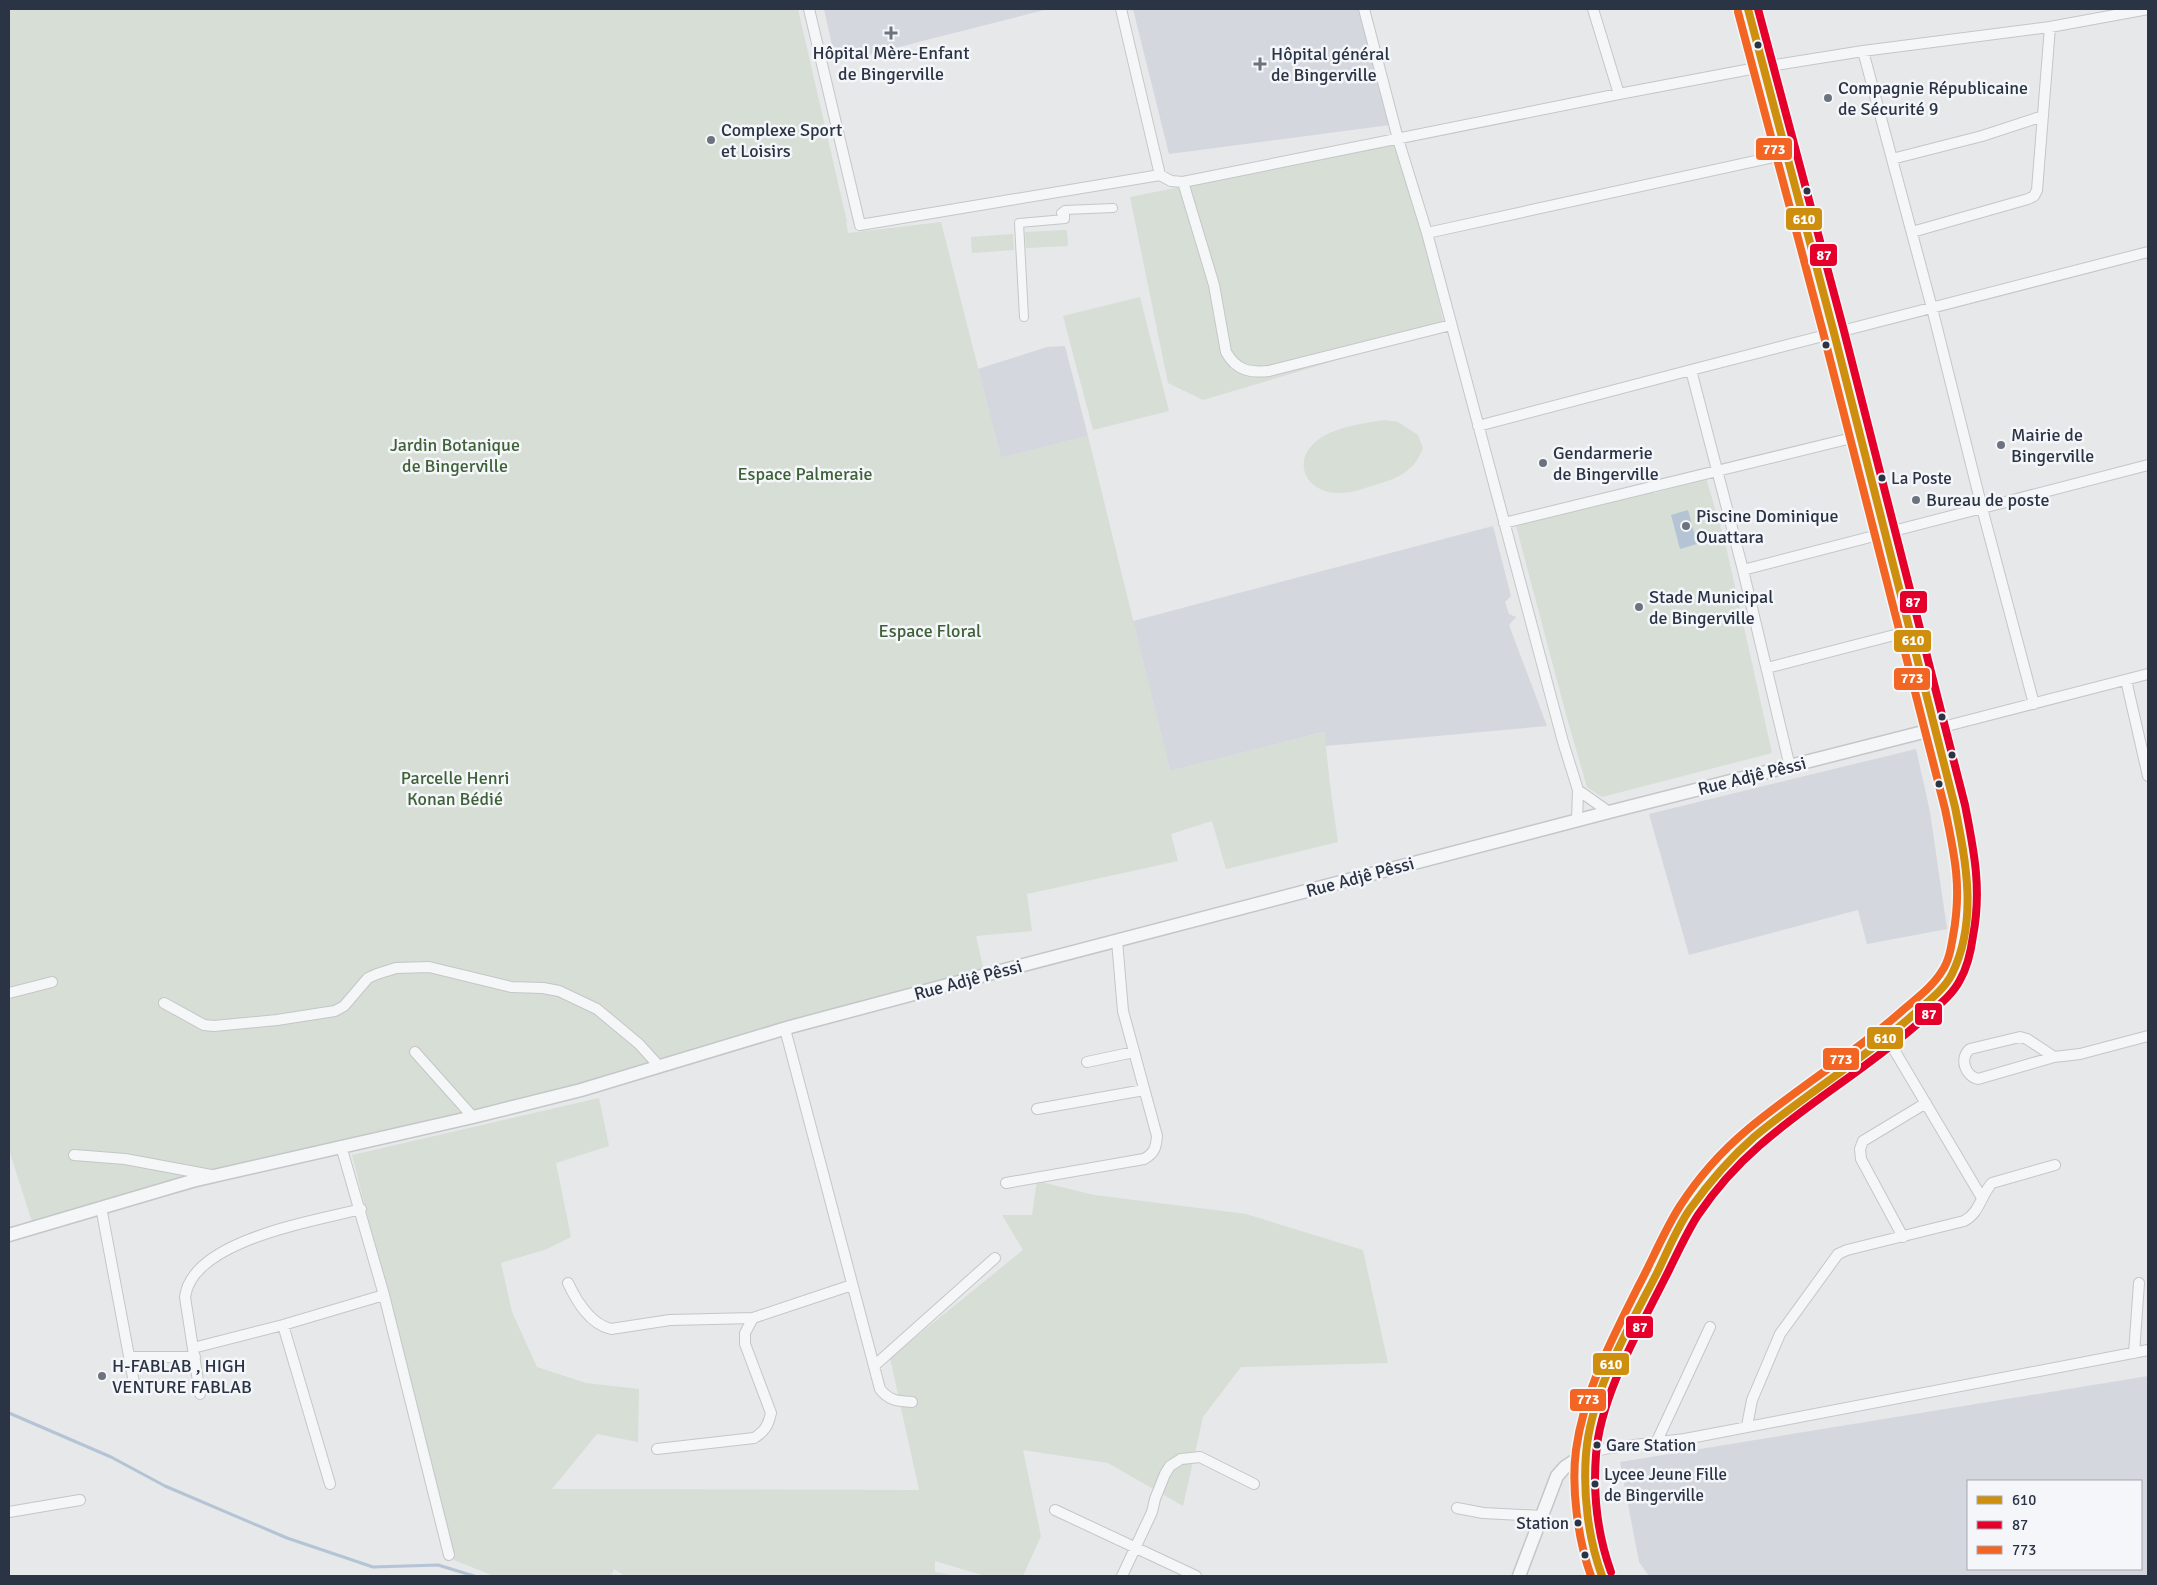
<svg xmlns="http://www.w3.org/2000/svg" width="2157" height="1585" viewBox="0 0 2157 1585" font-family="Signika,sans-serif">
	<rect width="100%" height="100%" fill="#e6e8ea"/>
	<path fill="#d4d7dd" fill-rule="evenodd" d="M824,9H1048L836,63Z
		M1133,9H1360L1390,125L1169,154Z
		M1065,346L1088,436L1001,458L978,369L1047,347Z
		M1493,526L1511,596L1505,602L1509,614L1516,617L1509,625L1547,726L1326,746L1324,732L1170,771L1133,621Z
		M1916,749L1930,812L1947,929L1867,944L1858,910L1689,955L1649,814Z
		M2148,1376V1576H1649L1639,1562L1620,1462ZM2141,1481V1569H1968V1481Z"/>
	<path fill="#d6ded6" d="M16,9H798L847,222H846L848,233L941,222L1001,458L1088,436L1170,771L1325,732C1327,769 1333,805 1338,842L1226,869L1212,821L1171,834L1178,861L1027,894L1032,931L976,936L984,971L790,1030L35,1231L9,1150V11Z
		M1401,143L1445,328L1203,400L1168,383L1130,197Z
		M1067,230L1068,246L1026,248L1025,232Z
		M1013,234L1014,250L972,253L971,237Z
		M1140,297L1169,411L1093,430L1063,316Z
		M1385,420L1398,422L1418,435L1423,448C1415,470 1399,478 1378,484C1364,488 1351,494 1337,493C1304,492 1291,459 1319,439C1336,427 1364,423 1385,420Z
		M1706,478L1725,542L1772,753L1602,797L1587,787L1567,718L1516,526L1644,493H1655Z
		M599,1098L609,1146L556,1163L571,1237L547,1249L501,1263L512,1312L537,1367L586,1383L639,1389L638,1442L597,1434L552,1489L919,1490L890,1358L1023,1250L1002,1215H1032L1037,1181L1094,1195L1246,1214L1363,1250L1388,1363L1241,1367L1203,1417L1183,1506L1108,1463L1023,1450L1041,1536L1023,1576H985L935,1561V1572L957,1576H625L614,1569L611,1576H494L454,1560L352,1155Z"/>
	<path fill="#b4c4d5" d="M1688,510L1697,544L1680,549L1671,515Z"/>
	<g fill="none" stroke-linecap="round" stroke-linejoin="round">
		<path stroke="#b4c4d5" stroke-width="3" d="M9,1413L111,1457L165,1486L287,1538L373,1567L438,1565L474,1576"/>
		<defs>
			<path id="pedestrian" d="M1061,213L1065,210L1113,208
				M1024,317L1019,223L1065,219V210"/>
			<path id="minor" d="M809,9L860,225L1160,175L1171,181L1183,182L1619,94L1751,69L1863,51L2050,27L2148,9
				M1121,9L1160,175
				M1364,9L1398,139L1427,233L1563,742L1578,790L1577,821
				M1593,9L1619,94
				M1863,51L1932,308L1982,508L2034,704
				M1892,159L1982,136L2043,116
				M1183,182L1214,285L1226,352C1236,370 1249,373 1269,371L1451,325
				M1912,232L2028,199L2034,196L2037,190L2050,27
				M1427,233L1787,154
				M1691,370L1743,570L1790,767
				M1478,426L1691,370L2148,252
				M1504,523L1860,436
				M1743,570L2148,465
				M1767,668L1910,631
				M2126,680L2148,776
				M1935,729L2148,674
				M1578,790L1609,812
				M9,993L52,982
				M164,1003L204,1025L214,1026L277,1020L335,1011L344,1006L368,978L377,974L396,968L429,967L511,987L543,988L559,991L597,1009L639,1044L659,1066
				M785,1029L880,1389C889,1401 898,1401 912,1402
				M1887,1038L1982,1198
				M415,1052L473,1117
				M2054,1057L2027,1039L2020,1037L1970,1049C1959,1058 1965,1076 1978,1079L2054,1057L2080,1054L2148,1036
				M1087,1062L1134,1052
				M1037,1109L1144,1090
				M341,1146L384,1295L449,1555
				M74,1155L125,1159L211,1175
				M1006,1183L1144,1159C1155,1153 1156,1147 1157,1136L1123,1011L1117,941
				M101,1207L135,1388
				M1903,1237L1861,1159L1860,1149L1863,1141L1926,1103
				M568,1283C577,1302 590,1324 611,1329L670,1320L753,1318L852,1285
				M283,1325L330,1484
				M193,1348L283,1325L384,1295
				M2134,1353L2139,1283
				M130,1357H195
				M874,1366L995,1258
				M200,1394L185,1297C192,1240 315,1221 361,1209
				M1747,1426L1752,1400L1780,1334L1838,1254L1847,1250L1964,1221C1979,1214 1981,1195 1992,1183L2055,1165
				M1656,1443L1710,1327
				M657,1449L754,1438C765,1431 768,1426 771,1413L745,1344V1333L753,1318
				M1586,1453L1609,1448L1685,1439L2148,1350
				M1457,1508L1483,1513L1543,1516
				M1055,1510L1196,1576
				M9,1512L80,1500
				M1122,1576L1152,1512L1155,1499L1165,1474L1170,1466L1181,1459L1200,1457L1254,1484"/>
			<path id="tertiary" d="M9,1235L192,1181L473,1117L581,1090L790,1027L985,975L1609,812L1935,729
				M1519,1576L1557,1476L1565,1467L1586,1453"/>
			<path id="secondary" d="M1602,1576L1596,1560L1586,1505V1453L1592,1419L1597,1401L1624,1337L1688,1212L1709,1183L1752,1139L1827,1081L1887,1038L1934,996L1951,976L1960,954L1968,910L1967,867L1955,807L1834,333L1748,9"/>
		</defs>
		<use href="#pedestrian" stroke="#c4c6c8" stroke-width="10"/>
		<use href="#minor" stroke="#c4c6c8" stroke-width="12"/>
		<use href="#tertiary" stroke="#c4c6c8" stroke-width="15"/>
		<use href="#secondary" stroke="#c4c6c8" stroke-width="16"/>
		<use href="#pedestrian" stroke="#f5f6f7" stroke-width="8"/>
		<use href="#minor" stroke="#f5f6f7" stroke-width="10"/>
		<use href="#tertiary" stroke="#f5f6f7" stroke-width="12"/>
		<use href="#secondary" stroke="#f8f8f8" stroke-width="14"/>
		<defs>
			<path id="bus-1" d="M1602,1576C1588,1538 1583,1494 1586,1454C1591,1392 1628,1329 1656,1275C1667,1253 1676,1229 1690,1209C1708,1184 1730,1158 1754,1137C1806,1094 1864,1059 1914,1014C1927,1002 1944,990 1952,974C1978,921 1966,862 1955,807L1834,333L1748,9"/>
			<path id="bus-2" d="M1611,1572C1598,1536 1593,1494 1596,1455C1600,1397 1638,1332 1664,1280C1675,1259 1685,1235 1698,1215C1715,1190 1736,1166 1759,1146C1810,1101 1871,1066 1922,1020C1935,1008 1952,996 1960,980C1968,966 1971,951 1973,936C1982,889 1974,851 1965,805L1844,331L1758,9"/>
			<path id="bus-3" d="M1591,1576C1578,1540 1571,1488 1576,1450C1584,1391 1612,1339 1638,1287C1652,1261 1664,1231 1680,1206C1698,1178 1722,1151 1747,1130C1797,1088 1854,1054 1903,1010C1917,998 1933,986 1942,971C1949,961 1951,948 1953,936C1962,888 1955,857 1945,809L1824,336L1738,12"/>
		</defs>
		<use href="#bus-1" stroke="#f4f6f9" stroke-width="11"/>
		<use href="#bus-2" stroke="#f4f6f9" stroke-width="11"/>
		<use href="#bus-3" stroke="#f4f6f9" stroke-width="11"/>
		<use href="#bus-1" stroke="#ce8f0e" stroke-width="8"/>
		<use href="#bus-2" stroke="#e4002b" stroke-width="8"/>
		<use href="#bus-3" stroke="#f26522" stroke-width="8"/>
	</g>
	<g fill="#6c737f" stroke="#f4f6f9" stroke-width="2">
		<path d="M888.5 25.5h5v5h5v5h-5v5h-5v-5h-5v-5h5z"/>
		<path d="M1257.5 56.5h5v5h5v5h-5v5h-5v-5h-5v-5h5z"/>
		<circle cx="1828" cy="98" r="5"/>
		<circle cx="711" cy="140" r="5"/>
		<circle cx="2001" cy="445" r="5"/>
		<circle cx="1543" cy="463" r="5"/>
		<circle cx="1916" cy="500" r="5"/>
		<circle cx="1686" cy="526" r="5"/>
		<circle cx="1639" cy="607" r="5"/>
		<circle cx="102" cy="1376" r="5"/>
	</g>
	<g fill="#2b3445" stroke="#f4f6f9" stroke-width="2">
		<circle cx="1758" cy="45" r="4.5"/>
		<circle cx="1807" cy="191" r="4.5"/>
		<circle cx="1826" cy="345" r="4.5"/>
		<circle cx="1882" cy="478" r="4.5"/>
		<circle cx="1942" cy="717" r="4.5"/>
		<circle cx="1952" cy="755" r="4.5"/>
		<circle cx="1939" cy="784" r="4.5"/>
		<circle cx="1597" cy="1445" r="4.5"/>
		<circle cx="1595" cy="1484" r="4.5"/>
		<circle cx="1578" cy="1523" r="4.5"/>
		<circle cx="1585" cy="1555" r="4.5"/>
	</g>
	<g text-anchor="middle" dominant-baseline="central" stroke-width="5" stroke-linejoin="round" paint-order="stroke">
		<g font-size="17" fill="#2b3445" stroke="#f4f6f9" text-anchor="start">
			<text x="1891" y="478">La Poste</text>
			<text x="1606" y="1445">Gare Station</text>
			<text x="1604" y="1474">Lycee Jeune Fille<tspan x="1604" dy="21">de Bingerville</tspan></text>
			<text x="1569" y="1523" text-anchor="end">Station</text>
		</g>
		<g font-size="18" fill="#2b3445" stroke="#f4f6f9" text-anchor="start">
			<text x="891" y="53" text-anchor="middle">Hôpital Mère-Enfant<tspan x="891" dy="21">de Bingerville</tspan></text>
			<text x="1271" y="54">Hôpital général<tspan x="1271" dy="21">de Bingerville</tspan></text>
			<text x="1838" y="88">Compagnie Républicaine<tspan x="1838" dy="21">de Sécurité 9</tspan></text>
			<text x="721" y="130">Complexe Sport<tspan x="721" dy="21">et Loisirs</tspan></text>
			<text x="2011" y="435">Mairie de<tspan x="2011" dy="21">Bingerville</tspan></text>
			<text x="1553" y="453">Gendarmerie<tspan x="1553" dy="21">de Bingerville</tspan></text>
			<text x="1926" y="500">Bureau de poste</text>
			<text x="1696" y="516">Piscine Dominique<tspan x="1696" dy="21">Ouattara</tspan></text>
			<text x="1649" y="597">Stade Municipal<tspan x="1649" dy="21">de Bingerville</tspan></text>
			<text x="112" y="1366">H-FABLAB , HIGH<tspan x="112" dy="21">VENTURE FABLAB</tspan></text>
		</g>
		<g font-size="18" fill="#3f6138" stroke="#f4f6f9">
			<text x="455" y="445">Jardin Botanique<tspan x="455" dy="21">de Bingerville</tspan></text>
			<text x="805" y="474">Espace Palmeraie</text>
			<text x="930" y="631">Espace Floral</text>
			<text x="455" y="778">Parcelle Henri<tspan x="455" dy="21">Konan Bédié</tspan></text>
		</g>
		<g font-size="18" fill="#2b3445" stroke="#f4f6f9">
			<text transform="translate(1752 776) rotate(-14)">Rue Adjê Pêssi</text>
			<text transform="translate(1360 877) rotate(-15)">Rue Adjê Pêssi</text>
			<text transform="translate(968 980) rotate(-15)">Rue Adjê Pêssi</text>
		</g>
	</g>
	<g stroke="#f4f6f9" stroke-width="2">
		<rect x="1755" y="137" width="38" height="24" rx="5" fill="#f26522"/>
		<rect x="1785" y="207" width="38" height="24" rx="5" fill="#ce8f0e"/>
		<rect x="1809" y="243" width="29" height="24" rx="5" fill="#e4002b"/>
		<rect x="1899" y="590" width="29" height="24" rx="5" fill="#e4002b"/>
		<rect x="1893" y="629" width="39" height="24" rx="5" fill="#ce8f0e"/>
		<rect x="1893" y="667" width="38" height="24" rx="5" fill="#f26522"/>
		<rect x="1914" y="1002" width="29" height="24" rx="5" fill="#e4002b"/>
		<rect x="1866" y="1026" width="38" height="24" rx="5" fill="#ce8f0e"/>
		<rect x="1822" y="1047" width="38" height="24" rx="5" fill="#f26522"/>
		<rect x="1625" y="1315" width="29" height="24" rx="5" fill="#e4002b"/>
		<rect x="1592" y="1352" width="38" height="24" rx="5" fill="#ce8f0e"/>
		<rect x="1569" y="1388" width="38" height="24" rx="5" fill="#f26522"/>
	</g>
	<g font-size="14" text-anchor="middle" font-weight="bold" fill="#fff">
		<text x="1774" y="154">773</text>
		<text x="1804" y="224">610</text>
		<text x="1824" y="260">87</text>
		<text x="1913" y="607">87</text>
		<text x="1913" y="645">610</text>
		<text x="1912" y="683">773</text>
		<text x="1929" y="1019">87</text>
		<text x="1885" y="1043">610</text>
		<text x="1841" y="1064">773</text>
		<text x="1640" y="1332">87</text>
		<text x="1611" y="1369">610</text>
		<text x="1588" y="1404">773</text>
	</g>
	<rect width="2157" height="1585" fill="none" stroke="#2b3445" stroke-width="20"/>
	<rect x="1967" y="1480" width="175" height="90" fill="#f4f6f9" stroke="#a4a8b1"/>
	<rect x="1977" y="1496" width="25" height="8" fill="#ce8f0e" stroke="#a4a8b1"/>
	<text x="2012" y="1505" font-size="15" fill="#2b3445">610</text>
	<rect x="1977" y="1521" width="25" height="8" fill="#e4002b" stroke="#a4a8b1"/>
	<text x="2012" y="1530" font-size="15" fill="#2b3445">87</text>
	<rect x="1977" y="1546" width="25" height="8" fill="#f26522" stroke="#a4a8b1"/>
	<text x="2012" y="1555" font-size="15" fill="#2b3445">773</text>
</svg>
